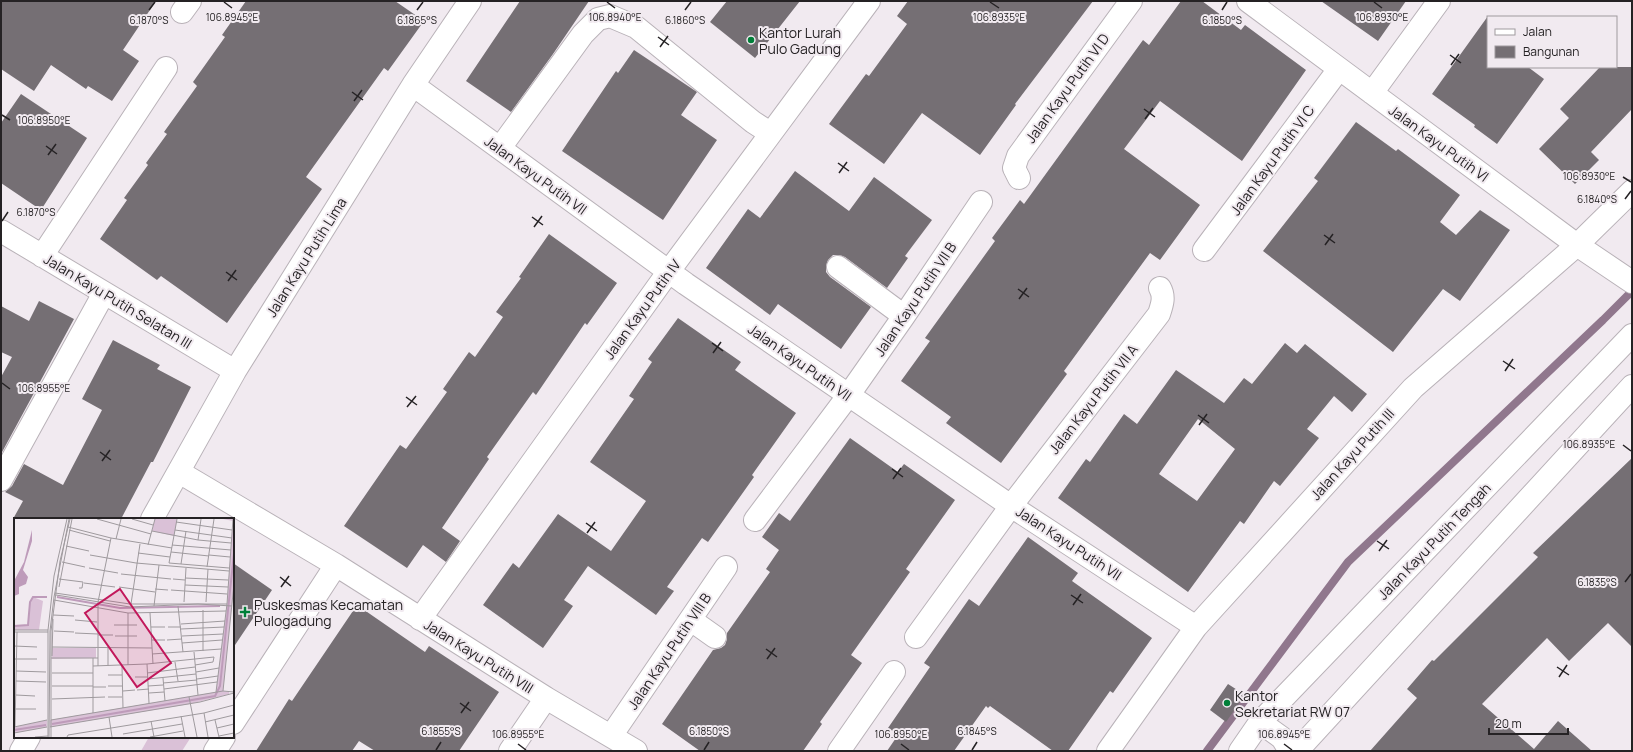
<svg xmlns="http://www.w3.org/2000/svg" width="1633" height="752" viewBox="0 0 1633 752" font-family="Manrope,sans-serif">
	<rect width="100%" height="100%" fill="#f1eaf0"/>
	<path fill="#dac1d7" d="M149,737H191L182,751H141Z"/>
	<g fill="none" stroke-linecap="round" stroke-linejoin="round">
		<path stroke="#90778d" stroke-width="8" d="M1207,751L1348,562L1603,320L1632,291"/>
	</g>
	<path fill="#756f74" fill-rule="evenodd" d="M1,1H156L123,50L139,61L112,101L88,86L86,89L51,65L34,91L1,69Z
		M246,1H395L424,21L388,71L384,68L306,177L322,189L227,323L161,276L157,280L100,239L127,200L124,198L148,165L146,163L167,134L164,132L197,86L193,82L225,37L222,35Z
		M520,1H589L553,54L511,112L466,81Z
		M727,1H800L755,58L710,22Z
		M908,1H1093L1015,104L1016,105L980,155L922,113L884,164L829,124L866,74L869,76L907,24L897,16Z
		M1181,1H1202L1241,30L1245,25L1306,70L1242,161L1160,101L1124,149L1200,205L1160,260L1150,253L1064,371L1067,374L1001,463L946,423L951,417L901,381L930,341L925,338L995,241L992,238L1020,200L1024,204L1143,40L1149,45Z
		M1321,1H1406L1378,41Z
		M1488,16V67H1528L1544,79L1497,144L1474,127L1475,125L1432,94Z
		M634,50L697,92L681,115L717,140L663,220L562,151L616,71L618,73Z
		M1600,67H1632V109L1591,152L1599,160L1575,184L1539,149L1569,118L1560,109Z
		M21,94L87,138L41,210L1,183V123Z
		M1356,122L1396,151L1398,149L1460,195L1440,222L1456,235L1480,210L1510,230L1460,301L1443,289L1393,352L1263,251L1318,181L1314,178Z
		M795,171L849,211L874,177L932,220L905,256L908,258L887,288L845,257L839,255H833L828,260L826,266V272L830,277L871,307L841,349L778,304L770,315L706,268L748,209L760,218Z
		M549,234L617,283L587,325L585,323L536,395L533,392L487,457L489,459L442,528L460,541L446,562L423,545L407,568L344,526L400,445L406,449L447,392L443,389L469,352L475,357L503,317L496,312L521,278L519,277Z
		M39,301L74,319L1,454V377L12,357L1,352V306L29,321Z
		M678,318L741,362L735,370L796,413L752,475L754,477L708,542L702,538L667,587L674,591L656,615L588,566L564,600L573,606L543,648L483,605L513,563L519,568L558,514L611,551L646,501L590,462L634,399L629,396L652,362L648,359Z
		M113,340L160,365L157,369L191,387L153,462H151L121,519H13L23,501L5,492L12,486L24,464L63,485L102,410L82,399Z
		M1285,343L1297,353L1305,344L1367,394L1352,412L1334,396L1307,429L1319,438L1280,486L1274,481L1244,524L1240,521L1188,592L1058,498L1086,459L1090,462L1124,414L1137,424L1176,370L1224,403L1244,378L1252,384ZM1198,419L1235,449L1197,501L1159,474Z
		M850,438L898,472L904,464L955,500L906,569L910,572L851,655L862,663L820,722L822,724L803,751H700L662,724L713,650L721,648L725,645L727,639V633L770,572L766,569L779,550L762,537L779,513L790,521Z
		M1632,458V647L1608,623L1569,661L1547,638L1482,704L1534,749L1558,721L1592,751H1370L1417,698L1407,689L1432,660L1434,661L1538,557L1533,553Z
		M1028,537L1078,573L1072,581L1152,638L1113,693L1110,691L1068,751H1053L990,706L988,708L986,706L954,751H887L898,735L888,728L930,667L924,663L969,599L979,606Z
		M233,563L272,590L233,648Z
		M357,605L425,652L429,646L499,692L459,751H375L359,741L352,751H256L289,699L292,701Z
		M1228,684L1245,695L1226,722L1210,710Z"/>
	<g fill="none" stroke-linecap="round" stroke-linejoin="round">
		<defs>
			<path id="minor" d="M1248,1L1577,245L1632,282
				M182,12L190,1
				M413,85L686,284L1011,506L1196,627
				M1372,93L1439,1
				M500,148L583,34L598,19L610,16L636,27L753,122L770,133
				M1019,178L1014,168L1018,156L1131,1
				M1,231L235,371
				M1204,250L1339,69
				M42,256L166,68
				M838,267L904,316
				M179,472L336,565L546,698L636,751
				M1,480L104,293
				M152,519L235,371L413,85L470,1
				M755,520L848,396L904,316L981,202
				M420,619L669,271L869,1
				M691,620L715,637
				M916,637L1011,506L1159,314C1162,305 1165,297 1160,288
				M1260,722L1282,738L1290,751
				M233,723L336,565
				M611,736L726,567
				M21,751L29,737
				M215,751L224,737
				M510,751L546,698
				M839,751L894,672
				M1108,751L1196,627L1413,388L1577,245L1632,191
				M1240,751L1260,722L1632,335
				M1297,751L1632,386"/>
		</defs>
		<use href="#minor" stroke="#b9b2b8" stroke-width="24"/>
		<use href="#minor" stroke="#fff" stroke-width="22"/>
	</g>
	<path fill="none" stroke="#252224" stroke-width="1.5" d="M224,2L232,8M607,2L615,8M990,2L999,8M1374,2L1382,8M149,10L155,2M417,10L423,2M685,10L691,2M1222,10L1227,2M658,37L669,45M660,47L668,36M1450,55L1461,63M1451,65L1459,54M352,92L363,100M354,101L362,90M1144,109L1155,117M2,115L10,120M1145,119L1153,108M46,146L57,154M48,155L56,144M838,163L849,171M839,173L847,162M1623,177L1631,182M1625,199L1631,191M532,217L543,225M2,221L8,212M534,227L542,216M1324,235L1335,243M1325,245L1333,234M226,272L237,280M228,281L236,270M1018,289L1029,297M1019,299L1027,288M712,343L723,351M713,353L721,342M1503,361L1515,369M1505,371L1513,359M2,383L10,389M406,397L417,405M407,407L416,396M1198,415L1209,423M1199,425L1207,414M1623,445L1631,451M100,452L111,460M102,461L110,450M892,469L903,477M893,479L901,468M586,523L597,531M587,533L595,522M1377,541L1389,549M1379,551L1387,540M280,577L291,586M1625,582L1631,574M281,587L289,576M1071,595L1083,603M1073,605L1081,594M766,649L777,657M767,659L775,648M1557,667L1569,675M1559,677L1567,665M460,703L471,711M461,713L469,702M518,744L526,750M901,744L909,750M1284,744L1292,750M436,750L441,742M704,750L709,742M972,750L977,742"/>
	<g fill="#007f38" stroke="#f1eaf0" stroke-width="1.5">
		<circle cx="751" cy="40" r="4"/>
		<path d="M243 606h4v4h4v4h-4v4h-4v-4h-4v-4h4z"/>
		<circle cx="1227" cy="703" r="4"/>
	</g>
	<g text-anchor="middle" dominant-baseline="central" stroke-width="4" stroke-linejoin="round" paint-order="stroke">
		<g font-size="14" fill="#252224" stroke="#f1eaf0" text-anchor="start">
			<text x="759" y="32">Kantor Lurah<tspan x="759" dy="16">Pulo Gadung</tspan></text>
			<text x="254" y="604">Puskesmas Kecamatan<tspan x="254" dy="16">Pulogadung</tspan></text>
			<text x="1235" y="695">Kantor<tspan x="1235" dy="16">Sekretariat RW 07</tspan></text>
		</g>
		<g font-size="14" fill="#252224" stroke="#f1eaf0">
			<text transform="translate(1067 88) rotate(-54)">Jalan Kayu Putih VI D</text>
			<text transform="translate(1439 143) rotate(36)">Jalan Kayu Putih VI</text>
			<text transform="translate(1272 160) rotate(-54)">Jalan Kayu Putih VI C</text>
			<text transform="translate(536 175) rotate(36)">Jalan Kayu Putih VII</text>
			<text transform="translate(306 257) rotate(-58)">Jalan Kayu Putih Lima</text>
			<text transform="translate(915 299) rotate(-56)">Jalan Kayu Putih VII B</text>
			<text transform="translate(118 301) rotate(31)">Jalan Kayu Putih Selatan III</text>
			<text transform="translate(642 309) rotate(-54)">Jalan Kayu Putih IV</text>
			<text transform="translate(800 362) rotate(35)">Jalan Kayu Putih VII</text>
			<text transform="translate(1093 399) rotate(-52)">Jalan Kayu Putih VII A</text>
			<text transform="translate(1352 454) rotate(-48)">Jalan Kayu Putih III</text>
			<text transform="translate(1434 541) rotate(-46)">Jalan Kayu Putih Tengah</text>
			<text transform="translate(1069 543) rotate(33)">Jalan Kayu Putih VII</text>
			<text transform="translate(669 651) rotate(-56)">Jalan Kayu Putih VIII B</text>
			<text transform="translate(479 656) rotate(32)">Jalan Kayu Putih VIII</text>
		</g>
	</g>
	<g transform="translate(14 518)">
		<rect width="220" height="220" fill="#f1eaf0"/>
		<path d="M141,1H163L160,18L138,13ZM209,1H220V66L209,173L215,174V176L176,186L36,209V202L202,174L213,86L219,3ZM19,79L29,83L25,112H0V108L14,107L16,84ZM38,130H82V140L38,141ZM33,202V209L0,215V209Z" fill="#dac1d7"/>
		<path d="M18,12V23L9,52L14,59L12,66L5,69V76L0,78V63L10,44Z" fill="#be9bba"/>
		<path fill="none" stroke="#be9bba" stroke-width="2" d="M43,79L106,90L206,88M0,108L14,107L16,84L19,79H33M38,206L201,178L206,168L220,35M0,212L32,207"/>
		<path fill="none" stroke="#9f9a9e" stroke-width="1" d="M83,1L137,16M118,1L139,7M162,4L218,12M54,9L97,20L158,30M55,12L96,23M161,12L218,20M138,13L184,22L217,25M102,21L107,1M184,22L187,1M134,27L141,1M158,27L217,32M52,28L75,33M157,34L195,38M124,35L156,39M76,37L122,45L215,53M195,37L216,39M48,44L71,49M155,45L215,50M155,45L163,1M167,46L172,13M193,49L200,1M75,50L104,55M107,56L157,61M171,60L214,62M45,61L69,64L68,70H65M159,61L171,62M70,65L101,69M171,67L214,69M45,69L58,1M105,69L141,74M141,71L154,72M157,72L213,76M41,75L116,86H213M42,77L116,89L184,86L218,88M40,82L114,95L212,93M170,84L172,50M192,84L194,51M117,86L126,26M140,88L145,47M164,88L169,134M189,92V133M114,95V147M136,95L139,146M39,97L60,98M61,102L83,104M167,106L211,103M100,107H123M137,109H151M154,109H167M167,111L210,109M0,112H34M40,113L60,114M0,114H34M61,115L84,116M84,117H99M101,118H123M168,118L209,116M138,122H151M153,122L168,121M168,125L208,122M0,128L23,129M38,129L138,130M94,129V148M180,134L184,177M138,136L207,131M38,138L39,101M37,140H84M79,140V195M0,141H23M161,144L164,163M133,146L135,185M79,148L133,146L200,139L199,144L181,147M84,148V84L97,20M108,148L109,190M2,153L32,154M182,154L205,150M38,155H79M133,155L181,149M94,157H108M163,158L182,156M121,159H134M149,160L151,183M134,161L163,158M183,161L204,158M2,163L32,164M149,165L183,162M38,168H79M94,168H108M134,168L149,167M79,169H92M150,171L203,164M123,172L135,171M109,173L121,172M209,173L220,66M202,174L213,86L219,1M135,175L150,174M2,177L21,178M94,179H108M175,179L183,219M38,181L91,179M1,191H22M190,195L194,219M167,198L171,219M95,199L98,219M37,202L209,173L220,174M201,202L205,219M137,203L140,219M191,204L220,197M0,209L33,202M1,209L3,114M36,209L186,184L220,175M203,210L220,206M0,215L33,209M109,216L168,206M205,218L220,215M21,219L34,218M34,219V112L40,58L53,1M35,219L36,113L40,79L55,1M37,219V113L46,43L56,1M53,219L54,217L190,195L220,187M136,219L169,213"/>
		<path fill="#c2185b" fill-opacity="0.15" stroke="#c2185b" stroke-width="2" d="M106,71L157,145L123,169L71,95Z"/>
		<rect width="220" height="220" fill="none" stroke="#252224" stroke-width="2"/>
	</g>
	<g font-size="10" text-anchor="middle" fill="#252224" stroke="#f1eaf0" stroke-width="4" stroke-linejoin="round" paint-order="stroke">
		<text x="232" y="21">106.8945°E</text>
		<text x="615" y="21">106.8940°E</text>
		<text x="999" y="21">106.8935°E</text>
		<text x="1382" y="21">106.8930°E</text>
		<text x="149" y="24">6.1870°S</text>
		<text x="417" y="24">6.1865°S</text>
		<text x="685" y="24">6.1860°S</text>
		<text x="1222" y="24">6.1850°S</text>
		<text x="44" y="124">106.8950°E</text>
		<text x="1589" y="180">106.8930°E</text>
		<text x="1597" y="203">6.1840°S</text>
		<text x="36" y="216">6.1870°S</text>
		<text x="44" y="392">106.8955°E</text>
		<text x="1589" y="448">106.8935°E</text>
		<text x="1597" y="586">6.1835°S</text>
		<text x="441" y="735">6.1855°S</text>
		<text x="709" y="735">6.1850°S</text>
		<text x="977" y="735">6.1845°S</text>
		<text x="518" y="738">106.8955°E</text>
		<text x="901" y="738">106.8950°E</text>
		<text x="1284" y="738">106.8945°E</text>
	</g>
	<rect width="1633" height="752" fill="none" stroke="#252224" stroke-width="4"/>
	<rect x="1487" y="16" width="130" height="52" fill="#f1eaf0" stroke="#9f9a9e"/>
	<rect x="1495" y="29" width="20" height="6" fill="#ffffff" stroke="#9f9a9e"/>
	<text x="1523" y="36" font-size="12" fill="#252224">Jalan</text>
	<rect x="1495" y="46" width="20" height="12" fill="#756f74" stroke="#9f9a9e"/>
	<text x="1523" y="56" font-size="12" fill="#252224">Bangunan</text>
	<path d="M1489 728v6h79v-6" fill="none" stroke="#252224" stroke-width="2"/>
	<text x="1495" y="728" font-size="12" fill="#252224" stroke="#f1eaf0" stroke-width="3" paint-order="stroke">20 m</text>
</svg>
